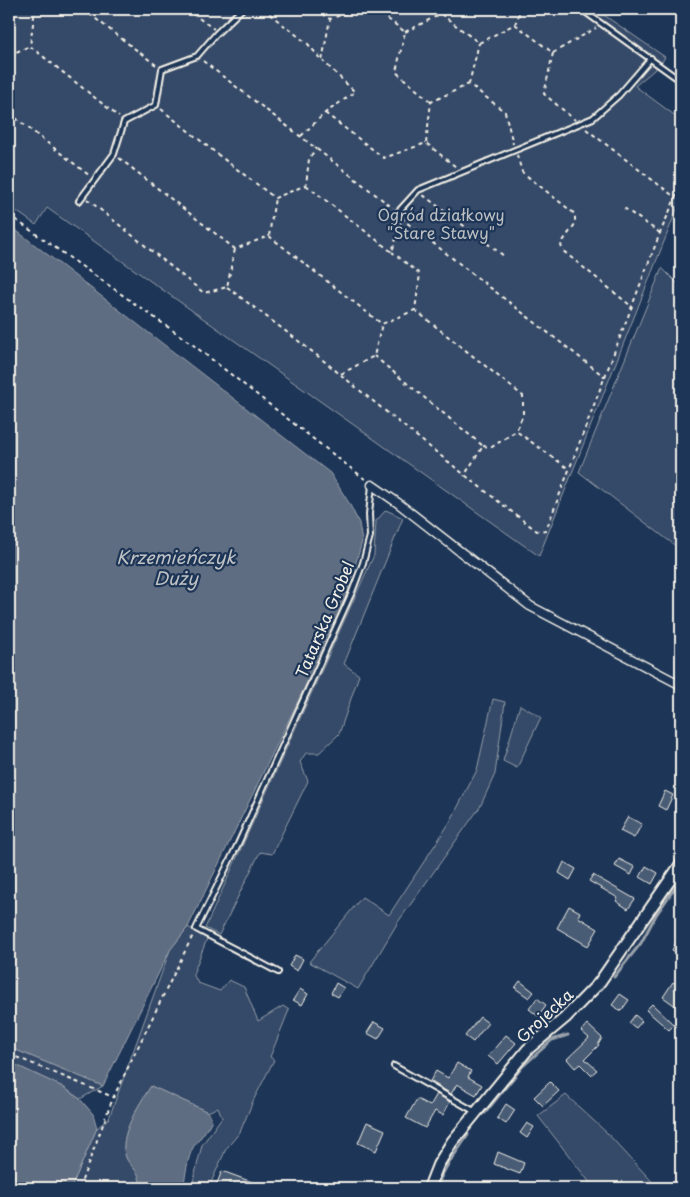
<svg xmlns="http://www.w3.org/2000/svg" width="690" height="1197" viewBox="0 0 690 1197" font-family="'Playpen Sans',sans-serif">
	<rect width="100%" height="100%" fill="#1d3557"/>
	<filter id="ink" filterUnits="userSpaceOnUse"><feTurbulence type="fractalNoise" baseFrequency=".02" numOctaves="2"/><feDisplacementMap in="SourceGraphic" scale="10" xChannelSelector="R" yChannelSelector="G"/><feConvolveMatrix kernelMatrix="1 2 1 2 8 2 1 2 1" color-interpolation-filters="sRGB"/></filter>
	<g filter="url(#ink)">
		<path fill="#354a67" stroke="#949ea8" d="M9,9H595L665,57L660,65L635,86L681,120V199L539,556L47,208L36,225L9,206Z
			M662,268L681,287V550L579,472Z
			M386,510L403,518L344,664L359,675L339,734L319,753H306L300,762L308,781L272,854L260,852L219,935L205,928L374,555L376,521Z
			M493,699L505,702L495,774L480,807L398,922L358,989L309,962L362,897L389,915L450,822L477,770Z
			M520,705L541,717L517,768L503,761Z
			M188,927L207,939L193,974L198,983L220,991L229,980L244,987L258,1021L283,1006L289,1010L270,1057L274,1060L253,1101L240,1132L226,1149L209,1187L193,1182L202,1145L222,1117L218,1107L208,1112L151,1086C140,1103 117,1137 126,1157C128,1164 137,1169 139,1177C140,1180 140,1185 140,1188H71L97,1128L109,1118L170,950Z
			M9,1047L103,1086L80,1099L63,1087L9,1062Z
			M566,1095L608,1134L658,1188H594L538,1116Z"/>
		<path fill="#5e6d82" stroke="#9aa2ab" d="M9,226L17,231L330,473L349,503L359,523L362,542L341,613L188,927L170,950L103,1086L9,1047Z
			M9,1062L63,1087L80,1099L93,1114L97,1128L71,1188H9Z
			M151,1086L208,1112L212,1120C207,1130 201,1137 194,1146C187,1157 186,1175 183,1188H140C140,1185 140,1180 139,1177C137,1169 128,1164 126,1157C117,1137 140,1103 151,1086Z"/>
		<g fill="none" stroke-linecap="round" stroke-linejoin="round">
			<path stroke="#9aa2ab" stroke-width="3" d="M614,977L641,943L656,915L681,879
				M485,1113L522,1067L552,1040L568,1035
				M437,1188C442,1169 457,1152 468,1135"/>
		</g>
		<path fill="#485b74" stroke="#f4f1e8" d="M665,791L673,795L666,810L658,806Z
			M628,817L642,824L634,838L620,831Z
			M619,859L635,867L631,875L615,866Z
			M564,862L576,869L570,880L559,873Z
			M646,866L658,873L652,884L640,877Z
			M593,875L635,899L628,909L616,901L618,898L589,881Z
			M569,906L580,912L578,917L598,929L588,946L557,928Z
			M681,933V955L672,950Z
			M295,955L303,959L297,971L289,966Z
			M520,981L534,992L529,998L515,988Z
			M673,982L681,987V1010L663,997Z
			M336,983L344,988L338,997L331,993Z
			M300,989L308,994L302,1005L293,1000Z
			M620,994L629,1000L621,1011L612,1005Z
			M537,998L546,1005L538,1016L529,1009Z
			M652,1004L674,1025L669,1030L646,1010Z
			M635,1015L642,1021L636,1028L629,1023Z
			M480,1017L488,1023L473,1042L465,1036Z
			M374,1022L385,1028L378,1039L367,1033Z
			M587,1024L602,1038L598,1045H599L585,1059L597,1070L591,1075L580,1064L575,1068L567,1059L589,1038L581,1031Z
			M506,1035L516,1043L498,1064L488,1056Z
			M457,1063L471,1071L468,1077L482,1085L476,1095L457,1084L451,1094L430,1081L436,1071L448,1078Z
			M550,1082L559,1091L543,1106L534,1097Z
			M437,1094L450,1102L443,1115L435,1111L425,1128L406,1118L417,1099L430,1106Z
			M506,1104L515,1110L506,1124L497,1118Z
			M367,1122L385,1130L376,1151L358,1143Z
			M527,1123L534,1127L527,1138L520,1133Z
			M498,1152L524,1163L520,1174L494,1164Z
			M222,1171L252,1182L250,1188H244L230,1183L229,1188H215Z"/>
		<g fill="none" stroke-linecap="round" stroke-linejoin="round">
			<defs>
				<path id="service" d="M581,9L681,81
					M79,201L114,154L124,122L156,105L162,69L197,56L216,34L242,9
					M398,212L418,190L593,118L619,95L651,58
					M278,972L196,929L238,844L352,592L363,563L370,536L369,514L372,485
					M394,1066L474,1111"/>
				<path id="minor" d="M372,485L398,503L530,606L681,685"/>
				<path id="tertiary" d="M429,1188L438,1165L452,1142L528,1049L565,1018L599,983L681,864"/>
			</defs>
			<use href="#service" stroke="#f4f1e8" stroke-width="8"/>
			<use href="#minor" stroke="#f4f1e8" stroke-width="11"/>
			<use href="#tertiary" stroke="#f4f1e8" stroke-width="14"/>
			<path stroke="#f4f1e8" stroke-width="2" stroke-dasharray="4 4" stroke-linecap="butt" d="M37,9H35L30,46L119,117
				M83,9L156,65
				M186,9L214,29
				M263,9L308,44L322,61L330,19
				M315,9L330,19L357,9
				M375,9L405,32L396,72L431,102
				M441,14L479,43L515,24L521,9
				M515,24L553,53L544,94L575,120
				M405,32L441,14L443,9
				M553,53L596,28
				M9,55L30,46
				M203,61L393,208
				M469,84L479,43
				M161,109L221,157L275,198L306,185L309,159L316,148
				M9,113L90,176
				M325,113L384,158L426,143L456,167
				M586,129L676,198
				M301,136L325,113L355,92L323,61
				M426,143L431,102L469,84L505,112L513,144
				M517,155L522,172L575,214V224L561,244L562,250L631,306
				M119,158L235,249L269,236L275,198
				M306,185L392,252L402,218
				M423,195L504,256
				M87,199L204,293L227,287L235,249
				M624,208L660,233
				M9,215L192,344L366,480
				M402,217L406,222L605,377
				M269,236L382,324L415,310L420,274L392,252
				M227,287C265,316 304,344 341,375C406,428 471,481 537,531L546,530L660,233L681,185
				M415,310L523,396V415L516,431
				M374,356L483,446L464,476
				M341,374L374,356L382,324
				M483,446L492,447L516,431L569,469
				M9,1054L113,1097
				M79,1188L113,1098L193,935"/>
			<use href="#service" stroke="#1d3557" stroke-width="4"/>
			<use href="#minor" stroke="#1d3557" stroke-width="8"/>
			<use href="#tertiary" stroke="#1d3557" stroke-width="10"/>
		</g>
	</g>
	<g text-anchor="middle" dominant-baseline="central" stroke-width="4.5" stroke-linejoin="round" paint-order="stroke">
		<g font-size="16" fill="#bbbfc1" stroke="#1d3557">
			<text x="441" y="214">Ogród działkowy<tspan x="441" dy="18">"Stare Stawy"</tspan></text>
		</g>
		<g font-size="16" fill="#f4f1e8" stroke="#1d3557">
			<text transform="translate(324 619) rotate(-67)">Tatarska Grobel</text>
			<text transform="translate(544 1015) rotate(-43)">Grojecka</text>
		</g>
		<g font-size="18" font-style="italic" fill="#c0c3c4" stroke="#1d3557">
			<text x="176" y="556">Krzemieńczyk<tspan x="176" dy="21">Duży</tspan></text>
		</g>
	</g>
	<rect width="690" height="1197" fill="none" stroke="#1d3557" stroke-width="30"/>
	<rect x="15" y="15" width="660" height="1167" fill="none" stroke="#f4f1e8" stroke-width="2" filter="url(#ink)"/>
</svg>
